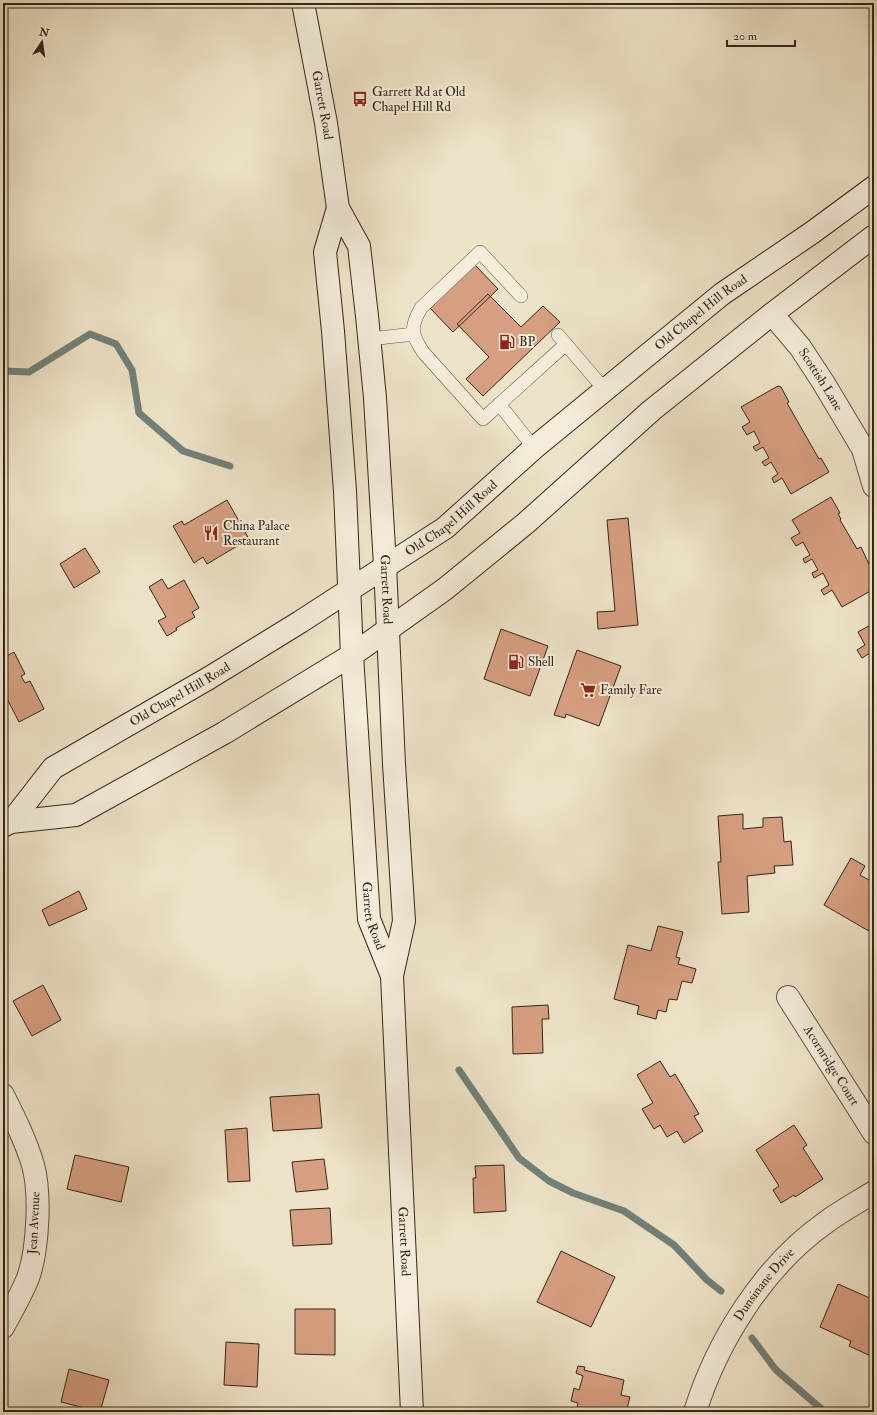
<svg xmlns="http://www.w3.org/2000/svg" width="877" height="1415" viewBox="0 0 877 1415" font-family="'IM FELL Double Pica',serif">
	<rect width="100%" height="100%" fill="#eee3c8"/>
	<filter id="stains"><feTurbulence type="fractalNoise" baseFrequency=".005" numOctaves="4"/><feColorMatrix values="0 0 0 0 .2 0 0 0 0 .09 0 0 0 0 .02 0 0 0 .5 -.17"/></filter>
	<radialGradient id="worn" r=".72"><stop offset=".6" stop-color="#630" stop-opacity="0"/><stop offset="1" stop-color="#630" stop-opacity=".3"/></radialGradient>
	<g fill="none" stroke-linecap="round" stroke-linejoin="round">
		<path stroke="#72817a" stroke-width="7" d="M3,371L29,372L90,334L116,344L132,370L139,413L183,451L230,466
			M459,1070L519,1158L549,1181L573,1193L624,1211L640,1222L674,1245L707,1280L721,1291
			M752,1338L776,1370L825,1412"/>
	</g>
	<path fill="#d79f81" stroke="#352619" d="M475,265L498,289L453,332L430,308Z
		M488,294L521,327L543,306L560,322L483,396L466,379L489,357L457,324Z
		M778,386L781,387L789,402L787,403L819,459L821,458L829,472L791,494L782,478L774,483L772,478L778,474L771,462L765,466L762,462L769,458L763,447L756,451L753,447L760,443L754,431L747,435L742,427L750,422L741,407Z
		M831,497L840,513L838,514L841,519L840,520L857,549L861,547L874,575V589L842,607L832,590L824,595L821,590L829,585L823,573L814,578L812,573L818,570L812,559L805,563L803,559L810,555L803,542L796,546L791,538L800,533L792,520Z
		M227,500L249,539L207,564L203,557L194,563L173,526L182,521L184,525Z
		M628,518L638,625L598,629L597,612L615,611L607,520Z
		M85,548L100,572L74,588L60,564Z
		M162,579L168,589L184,580L199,608L192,612L195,617L176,628L177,630L167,636L158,621L166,617L149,587Z
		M874,623V660L870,653L862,658L857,650L865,645L858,632Z
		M501,629L548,646L530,696L484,679Z
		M577,650L621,666L599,726L566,714L565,718L554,715Z
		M14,652L25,674L21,676L25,683L30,681L44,709L19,722L3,691V658Z
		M743,814V829L763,827V818L782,817L784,842L791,841L793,865L774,866L775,873L747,876L749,912L722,914L718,862H721L718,816Z
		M851,858L865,866L860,875L874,883V934L824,905Z
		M79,891L87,909L49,926L42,910Z
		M658,926L683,932L676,957L680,958L678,964L696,969L692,983L682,981L677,1000L669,999L666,1012L658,1010L656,1019L637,1014L639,1006L614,999L628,945L651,951Z
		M43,985L61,1020L32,1036L13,1001Z
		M548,1005L549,1019H542L543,1053L513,1054L512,1007Z
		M660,1061L670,1077L675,1074L699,1114L694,1116L703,1131L684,1143L677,1131L667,1137L660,1125L654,1129L642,1109L653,1103L637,1075Z
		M319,1094L322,1128L273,1131L270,1097Z
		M794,1125L807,1145L803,1148L823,1179L795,1197L794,1195L781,1203L773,1190L779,1186L756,1150Z
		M247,1128L250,1181L228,1182L225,1130Z
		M75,1155L129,1167L121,1202L67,1189Z
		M324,1159L328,1189L296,1192L292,1162Z
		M504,1165L506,1211L474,1213L473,1178H476L475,1166Z
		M330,1208L332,1244L293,1246L290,1210Z
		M561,1251L615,1277L591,1327L537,1302Z
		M838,1284L872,1299L874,1297L873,1357L849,1346L851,1341L820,1327Z
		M295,1309H335V1355L295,1354Z
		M226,1342L259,1344L257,1387L224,1385Z
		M578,1366L585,1367L584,1370L624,1380L621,1395L630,1397L626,1412H576L578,1403L571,1401L574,1388L579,1390L583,1376L576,1373Z
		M69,1369L109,1380L100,1412L61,1402Z
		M345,1409V1412H280V1410Z"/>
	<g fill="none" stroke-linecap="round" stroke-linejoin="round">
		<defs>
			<path id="lane" d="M521,296L480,252L421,308C410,327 411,334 423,352L483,419L566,344
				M558,335L605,390
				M370,339L414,334
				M499,404L534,448"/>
			<g id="street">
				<path id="s1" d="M772,314L800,347L823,382L863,449L874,486"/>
				<path id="s2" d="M788,997L874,1133"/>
				<path d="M3,1095C14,1117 26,1141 33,1165C41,1194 38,1250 28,1278C21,1295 12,1311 3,1327"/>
				<path id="s3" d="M695,1412C717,1341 764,1266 825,1223C841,1211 858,1202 874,1192"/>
			</g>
			<g id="secondary">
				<path id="s4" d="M303,3L326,123L338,208L359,246L367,316L375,398L385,565L394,764L404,921L392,976L412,1412"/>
				<path id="s5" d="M338,208L325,252L333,331L345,491L352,655L369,919L392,976"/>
				<path id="s6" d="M11,822L53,768L209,678L300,622L445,528L534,448L722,294L813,232L874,187"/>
				<path d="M3,826L11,822L76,815L224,733L352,655L445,589L526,523L652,410L772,314L874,236"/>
			</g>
		</defs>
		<use href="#lane" stroke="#635545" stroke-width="14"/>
		<use href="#street" stroke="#635545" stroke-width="24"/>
		<use href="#secondary" stroke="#352619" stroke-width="24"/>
		<use href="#lane" stroke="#f4eddb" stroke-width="13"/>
		<use href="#street" stroke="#f4eddb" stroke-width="22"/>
		<use href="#secondary" stroke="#f4eddb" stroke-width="22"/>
	</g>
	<defs>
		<symbol id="bus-bare" viewBox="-9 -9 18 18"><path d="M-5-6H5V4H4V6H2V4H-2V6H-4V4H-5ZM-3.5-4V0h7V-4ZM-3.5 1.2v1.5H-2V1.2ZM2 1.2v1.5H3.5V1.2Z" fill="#8f2418" stroke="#f4eddb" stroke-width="2.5" paint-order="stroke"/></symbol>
		<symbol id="fuel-bare" viewBox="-9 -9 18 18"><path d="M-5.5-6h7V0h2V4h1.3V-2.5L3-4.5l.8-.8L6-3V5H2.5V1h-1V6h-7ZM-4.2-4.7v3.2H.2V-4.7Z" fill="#8f2418" stroke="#f4eddb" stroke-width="2.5" paint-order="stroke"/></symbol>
		<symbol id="restaurant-bare" viewBox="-9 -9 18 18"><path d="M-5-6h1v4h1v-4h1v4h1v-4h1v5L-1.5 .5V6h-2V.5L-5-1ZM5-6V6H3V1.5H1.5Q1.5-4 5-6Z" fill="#8f2418" stroke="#f4eddb" stroke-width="2.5" paint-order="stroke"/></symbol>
		<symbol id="supermarket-bare" viewBox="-9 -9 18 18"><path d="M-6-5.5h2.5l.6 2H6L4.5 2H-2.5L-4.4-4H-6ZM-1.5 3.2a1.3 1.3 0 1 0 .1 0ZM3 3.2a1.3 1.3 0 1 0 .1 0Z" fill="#8f2418" stroke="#f4eddb" stroke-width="2.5" paint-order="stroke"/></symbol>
	</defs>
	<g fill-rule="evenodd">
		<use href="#bus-bare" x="349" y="88" width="22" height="22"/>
		<use href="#fuel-bare" x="496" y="331" width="22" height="22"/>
		<use href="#restaurant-bare" x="200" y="522" width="22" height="22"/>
		<use href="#fuel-bare" x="505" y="651" width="22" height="22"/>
		<use href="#supermarket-bare" x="577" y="679" width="22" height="22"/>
	</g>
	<g text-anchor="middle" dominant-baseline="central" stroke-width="4" stroke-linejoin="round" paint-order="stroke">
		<g font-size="13" fill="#352619" stroke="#f4eddb" text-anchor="start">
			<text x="372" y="92">Garrett Rd at Old<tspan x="372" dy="15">Chapel Hill Rd</tspan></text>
			<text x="519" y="342">BP</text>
			<text x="223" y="526">China Palace<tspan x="223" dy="15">Restaurant</tspan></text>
			<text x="528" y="662">Shell</text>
			<text x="600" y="690">Family Fare</text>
		</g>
		<g font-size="13" fill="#352619" stroke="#f4eddb">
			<text stroke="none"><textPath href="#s4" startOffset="104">Garrett Road</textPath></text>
			<text stroke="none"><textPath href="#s6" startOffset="863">Old Chapel Hill Road</textPath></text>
			<text stroke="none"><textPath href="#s1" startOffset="82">Scottish Lane</textPath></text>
			<text stroke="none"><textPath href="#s6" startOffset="539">Old Chapel Hill Road</textPath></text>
			<text stroke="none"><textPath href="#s4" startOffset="596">Garrett Road</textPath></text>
			<text stroke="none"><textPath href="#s6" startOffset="215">Old Chapel Hill Road</textPath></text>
			<text stroke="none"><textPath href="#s5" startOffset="712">Garrett Road</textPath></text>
			<text stroke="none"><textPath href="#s2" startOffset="81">Acornridge Court</textPath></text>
			<text transform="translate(34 1223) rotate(-87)">Jean Avenue</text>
			<text stroke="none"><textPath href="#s4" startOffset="1250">Garrett Road</textPath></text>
			<text stroke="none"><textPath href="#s3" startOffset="146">Dunsinane Drive</textPath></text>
		</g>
	</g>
	<rect width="877" height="1415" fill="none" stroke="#eee3c8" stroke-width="16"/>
	<rect x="4" y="4" width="869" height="1407" fill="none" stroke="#352619" stroke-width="2"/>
	<rect x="8" y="8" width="861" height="1399" fill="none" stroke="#352619"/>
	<g transform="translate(42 42) rotate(13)" stroke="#f4eddb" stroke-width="3" paint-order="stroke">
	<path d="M0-3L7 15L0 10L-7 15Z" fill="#352619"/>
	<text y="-6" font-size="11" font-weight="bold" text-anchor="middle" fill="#352619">N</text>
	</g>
	<path d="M727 40v6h68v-6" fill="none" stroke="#352619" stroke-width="2"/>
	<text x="733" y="40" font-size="12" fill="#352619" stroke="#f4eddb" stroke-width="3" paint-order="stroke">20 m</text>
	<rect width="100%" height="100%" filter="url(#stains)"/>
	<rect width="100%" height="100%" fill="url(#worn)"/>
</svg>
